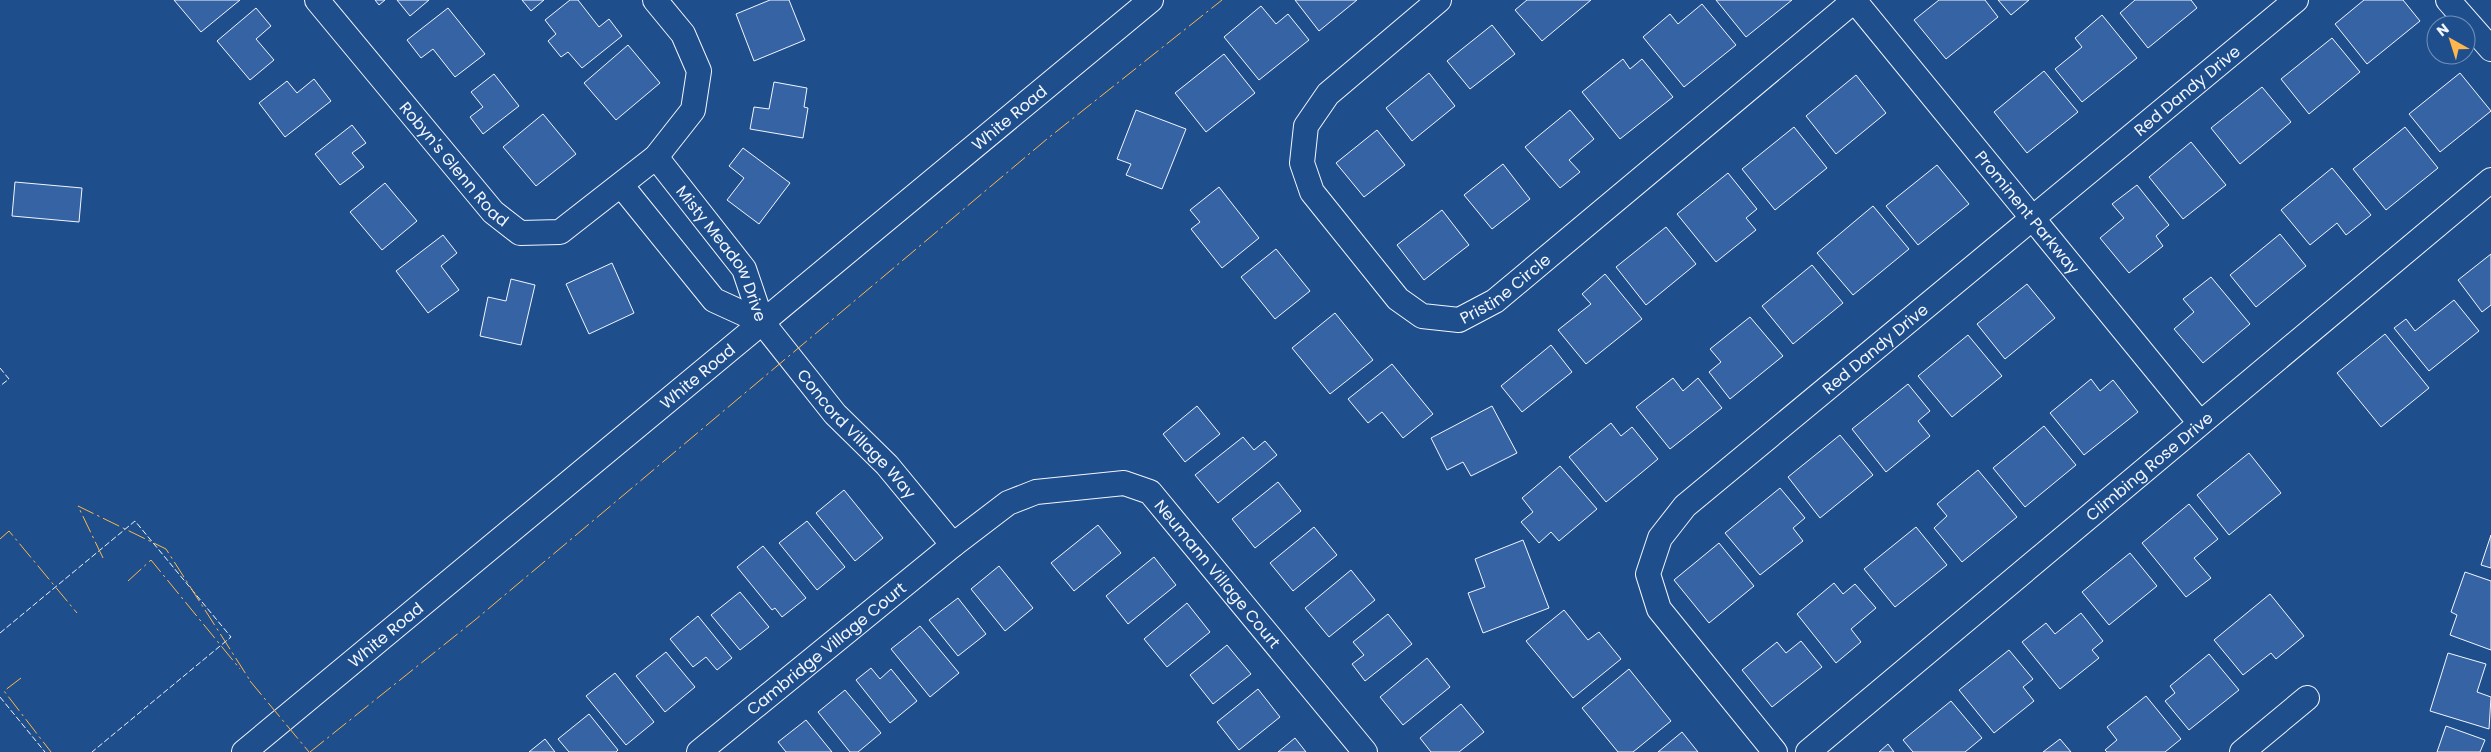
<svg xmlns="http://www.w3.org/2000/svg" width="2491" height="752" viewBox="0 0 2491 752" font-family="Poppins,sans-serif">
	<rect width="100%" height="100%" fill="#1f4e8c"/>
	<path fill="#3563a3" stroke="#f2f6ff" d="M174,0H240L201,32Z
		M375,0H385L379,5Z
		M397,0H429L410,16Z
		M522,0H544L531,11Z
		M570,0H578L599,27L609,19L622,36L582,68L568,52L561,57L548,41L556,34L545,20Z
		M770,0H789L805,40L754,61L736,14Z
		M1295,0H1357L1319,31Z
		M1527,0H1591L1542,41L1515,10Z
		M1716,0H1792L1746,37Z
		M1939,0H1985L1998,17L1946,59L1914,20Z
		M1998,0H2029L2011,15Z
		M2135,0H2191L2197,8L2148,48L2120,13Z
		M2364,0H2403L2420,21L2367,64L2335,24Z
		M1702,4L1736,45L1684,87L1643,37L1670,14L1678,24Z
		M1261,6L1276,24L1288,14L1309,40L1259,80L1224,37Z
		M256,8L271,26L256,39L274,60L250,80L217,41Z
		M448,8L485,54L455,77L433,49L421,58L407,40Z
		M2102,15L2137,58L2082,102L2055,69L2082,47L2075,38Z
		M1492,25L1515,54L1470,89L1447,61Z
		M2332,38L2360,72L2309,114L2281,79Z
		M628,45L660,83L616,120L584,83Z
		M1224,54L1255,93L1206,132L1175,93Z
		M1623,59L1630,69L1642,59L1673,97L1620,139L1582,92Z
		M2044,71L2078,112L2027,153L1994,112Z
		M1429,73L1455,106L1412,141L1386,108Z
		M2460,73L2491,111L2440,152L2409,114Z
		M494,74L519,106L483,134L470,117L483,107L471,92Z
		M1856,75L1886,113L1836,154L1806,116Z
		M314,79L331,101L285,137L259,103L287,81L297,93Z
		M774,82L807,88L804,107L808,108L803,138L750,129L754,107L769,109Z
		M2262,87L2291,122L2240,164L2211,128Z
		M1136,110L1186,129L1162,189L1126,175L1131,164L1117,159Z
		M1570,110L1594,139L1569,160L1580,172L1560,188L1525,147Z
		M543,114L576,154L536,186L503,147Z
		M352,125L366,143L352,153L364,167L340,185L315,154Z
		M1794,127L1827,168L1775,210L1742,169Z
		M2405,127L2438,168L2386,210L2353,169Z
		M1377,130L1405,165L1364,197L1336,163Z
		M2191,142L2226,185L2183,219L2149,177Z
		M743,148L790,183L759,224L727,200L744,178L729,166Z
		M1503,164L1530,199L1492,229L1464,195Z
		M1937,165L1969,204L1918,245L1886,206Z
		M2332,168L2371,215L2346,235L2337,223L2310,245L2281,210Z
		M1728,173L1757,209L1746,218L1756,230L1716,262L1677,214Z
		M15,182L82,188L79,222L12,216Z
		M385,183L417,221L382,250L350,212Z
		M2137,185L2169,225L2156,236L2163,246L2129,273L2100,238L2124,218L2112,204Z
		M1219,187L1259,238L1222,268L1191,229L1200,222L1190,210Z
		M1873,206L1909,249L1853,295L1817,253Z
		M1442,210L1469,245L1424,280L1397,245Z
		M1666,227L1696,264L1646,305L1616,267Z
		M2280,234L2306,266L2256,307L2230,275Z
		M443,235L457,253L441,266L459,290L428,313L396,271Z
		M1276,249L1310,291L1275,319L1241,277Z
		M2491,254V305L2482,312L2458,280Z
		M612,263L634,313L589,334L566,284Z
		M1812,265L1843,303L1793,344L1762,306Z
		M1605,274L1642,319L1586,364L1558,330L1591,304L1582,294Z
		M2211,277L2250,324L2203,363L2174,329L2194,312L2183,299Z
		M511,279L535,285L521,345L480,336L488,297L506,301Z
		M2027,284L2055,318L2005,359L1977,324Z
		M2454,300L2479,331L2429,371L2394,328L2406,319L2415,331Z
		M1335,313L1373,360L1330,394L1292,348Z
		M1750,317L1783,356L1730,399L1709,372L1721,362L1710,349Z
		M2385,334L2429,388L2381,427L2337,373Z
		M1968,335L2002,376L1952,417L1918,376Z
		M1551,345L1572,372L1522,412L1501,386Z
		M1392,364L1433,414L1403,438L1382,412L1368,423L1348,399Z
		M1673,378L1683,391L1698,378L1722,408L1670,449L1636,407Z
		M2091,379L2100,391L2113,380L2138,412L2084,455L2050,413Z
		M1908,384L1930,411L1918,421L1930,436L1886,472L1852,429Z
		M1197,406L1220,434L1185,462L1163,434Z
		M1492,406L1517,453L1471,476L1463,462L1447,470L1431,438Z
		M1611,423L1621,436L1632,427L1658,459L1606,502L1569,457Z
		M2044,426L2076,465L2025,507L1993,468Z
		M1840,435L1873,475L1820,518L1788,477Z
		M1243,437L1254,450L1265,441L1277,455L1218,503L1195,475Z
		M2249,453L2281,493L2229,535L2197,495Z
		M1560,466L1597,509L1559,541L1551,532L1539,543L1521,522L1533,512L1522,498Z
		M1978,470L2017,517L1962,562L1934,528L1947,516L1937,504Z
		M1278,482L1301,511L1255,548L1232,519Z
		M1780,488L1805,518L1793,528L1803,541L1760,575L1725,533Z
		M844,490L883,538L855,561L816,513Z
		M2189,504L2218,539L2194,558L2211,578L2186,597L2142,543Z
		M807,521L845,567L817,590L779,543Z
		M1098,525L1121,553L1074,591L1051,563Z
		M1314,527L1337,555L1293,591L1270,563Z
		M1916,527L1947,565L1895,607L1864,569Z
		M2491,535V568L2481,565Z
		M1523,540L1549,608L1483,633L1468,593L1485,587L1475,559Z
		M1719,543L1754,586L1709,623L1674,580Z
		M763,546L806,598L782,617L775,608L772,610L737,567Z
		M2130,553L2157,586L2109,625L2082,592Z
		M1154,557L1176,585L1128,624L1106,596Z
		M999,566L1033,608L1005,631L971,589Z
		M1351,570L1375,600L1329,637L1305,608Z
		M2465,572L2491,581V650L2450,635L2457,615L2451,612Z
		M1834,583L1843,594L1855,584L1876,608L1851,629L1861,642L1836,663L1797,614Z
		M740,592L769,627L740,650L711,615Z
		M2270,594L2304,636L2276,659L2271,653L2243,675L2214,640Z
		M958,598L986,634L958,656L929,620Z
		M1187,603L1210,632L1167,667L1144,639Z
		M1564,610L1588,640L1599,632L1621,659L1573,698L1526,641Z
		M2081,613L2103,641L2092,650L2099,658L2060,689L2022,642L2046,623L2055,634Z
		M1388,614L1412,644L1365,681L1352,664L1364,655L1353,642Z
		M698,616L732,658L717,670L706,657L693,667L670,639Z
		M920,626L959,673L930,697L891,649Z
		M1801,641L1822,667L1772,707L1742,670L1777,642L1786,653Z
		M1227,645L1251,674L1213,704L1190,675Z
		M2009,650L2033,679L2023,687L2034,701L1994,733L1959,690Z
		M666,652L695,687L665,712L636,676Z
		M2448,653L2486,664L2477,692L2491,697L2489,729L2430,711Z
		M2209,654L2239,690L2189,730L2165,701L2175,693L2170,686Z
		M1427,658L1450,687L1403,725L1380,697Z
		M871,668L880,679L891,669L917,701L890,723L856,680Z
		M1629,669L1671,721L1633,752H1618L1582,708Z
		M615,673L654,722L626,745L586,696Z
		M1258,689L1280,717L1239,750L1217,722Z
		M845,690L881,733L858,752H850L818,712Z
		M2146,696L2181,739L2165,752H2107L2105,750L2117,740L2107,727Z
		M1951,701L1982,738L1965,752H1913L1903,740Z
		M1461,704L1484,732L1459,752H1431L1420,738Z
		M589,714L618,750L616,752H569L558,739Z
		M806,720L832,752H786L778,742Z
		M2446,726L2485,740L2480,752H2437Z
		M1682,732L1698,752H1658Z
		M1295,738L1306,752H1278Z
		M545,739L555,752H529Z
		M2060,739L2071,752H2043Z
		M1888,744L1894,752H1879Z"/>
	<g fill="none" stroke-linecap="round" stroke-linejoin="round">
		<defs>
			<g id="minor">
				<path id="s1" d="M317,0L493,212L520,233L560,232L656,157L693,110L699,71L683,34L655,0"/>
				<path id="s2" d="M1439,0L1328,94L1306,126L1302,163L1312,192L1398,299L1422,316L1459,320L1495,301L1855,0"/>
				<path id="s3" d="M1854,0L2200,423"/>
				<path d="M2448,0L2491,49"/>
				<path id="s4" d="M656,157L744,269L762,322L835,414L887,465L953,545"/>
				<path d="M621,185L714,300L762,322"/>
				<path id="s5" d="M244,752L1151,0"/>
				<path id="s6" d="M699,752L953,545L1008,503L1036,492L1124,483L1150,492L1365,752"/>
				<path id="s7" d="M1775,752L1659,609L1648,574L1660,538L1685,506L2296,0"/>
				<path id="s8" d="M1808,752L2491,180"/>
				<path d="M2242,752L2307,698"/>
			</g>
		</defs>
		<use href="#minor" stroke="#f2f6ff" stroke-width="26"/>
		<use href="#minor" stroke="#1f4e8c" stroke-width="24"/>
		<path stroke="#f2f6ff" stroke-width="1" stroke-dasharray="6 2.5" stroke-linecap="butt" d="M0,368L9,379L0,386
			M0,633L135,521L231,637L92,752
			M0,697L45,752"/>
		<path stroke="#ffb74d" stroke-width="1" stroke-dasharray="18 4 2.5 4" stroke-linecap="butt" d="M0,539L9,531L77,613
			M103,558L78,506L166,549L251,682
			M128,581L151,560L240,669
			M21,678L4,691L51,752
			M250,681L309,752
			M310,752L475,620L1047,139L1222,0"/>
	</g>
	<g text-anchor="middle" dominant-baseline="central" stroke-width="4" stroke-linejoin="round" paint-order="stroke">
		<g font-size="16" fill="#f2f6ff" stroke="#1f4e8c">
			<text stroke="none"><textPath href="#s7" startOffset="951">Red Dandy Drive</textPath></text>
			<text stroke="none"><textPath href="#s5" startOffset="994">White Road</textPath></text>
			<text stroke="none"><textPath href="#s1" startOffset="214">Robyn's Glenn Road</textPath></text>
			<text stroke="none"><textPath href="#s3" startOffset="274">Prominent Parkway</textPath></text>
			<text stroke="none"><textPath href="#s4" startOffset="118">Misty Meadow Drive</textPath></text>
			<text stroke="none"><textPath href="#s2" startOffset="512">Pristine Circle</textPath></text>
			<text stroke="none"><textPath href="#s7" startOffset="546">Red Dandy Drive</textPath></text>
			<text stroke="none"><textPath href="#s5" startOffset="589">White Road</textPath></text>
			<text stroke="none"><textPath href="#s4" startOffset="345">Concord Village Way</textPath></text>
			<text stroke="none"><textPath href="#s8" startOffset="445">Climbing Rose Drive</textPath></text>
			<text stroke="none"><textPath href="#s6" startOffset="649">Neumann Village Court</textPath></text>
			<text stroke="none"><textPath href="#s5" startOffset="184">White Road</textPath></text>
			<text stroke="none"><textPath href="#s6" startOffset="164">Cambridge Village Court</textPath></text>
		</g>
	</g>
	<g transform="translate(2451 40) rotate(321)"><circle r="24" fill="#1f4e8c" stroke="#7391ba"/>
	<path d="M0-4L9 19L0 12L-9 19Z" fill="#ffb74d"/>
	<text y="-8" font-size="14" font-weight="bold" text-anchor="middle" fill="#f2f6ff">N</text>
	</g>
</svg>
